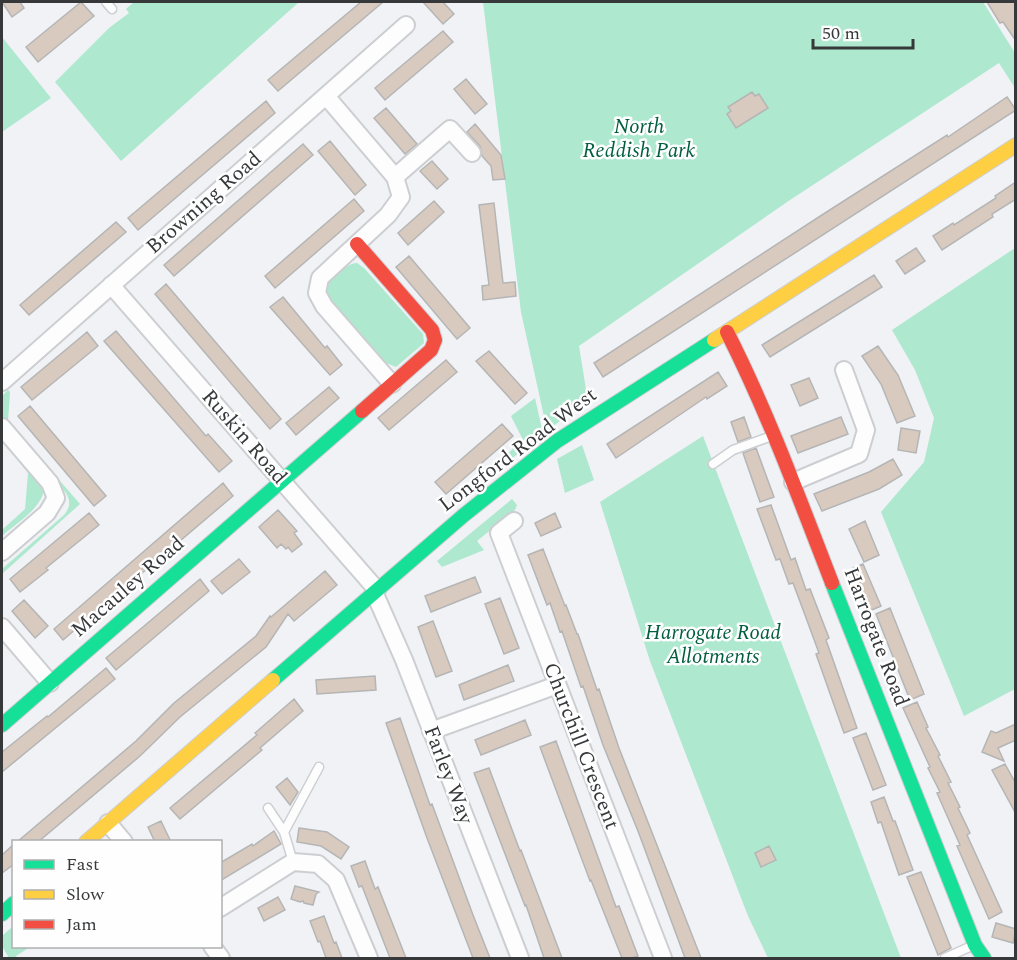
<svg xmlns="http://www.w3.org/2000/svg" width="1017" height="960" viewBox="0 0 1017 960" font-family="Spectral,serif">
	<rect width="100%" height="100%" fill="#f0f2f5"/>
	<path fill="#ade8cf" d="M134,2H299L121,161L55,82L109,28L129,13L126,9Z
		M483,2H983L1015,53V88L999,63L790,200L579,346L588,402L547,430L521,312Z
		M2,37L51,98L2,132Z
		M1015,248V689L964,716L881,512L924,462L934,418L915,370L892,330Z
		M357,263L364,268L423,334L424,343L396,367L386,363L353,325L337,313L324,292C328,279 344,264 357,263Z
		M8,390L10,392L8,421L80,504L2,574V569L64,515C70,507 71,502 66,493L2,419V396Z
		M535,398L543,434L483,481L480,478L523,440L511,416Z
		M2,436L44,486C45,507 16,523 2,536V530L25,509L28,473L2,440Z
		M703,436L901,958H768L748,916L650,661L600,502Z
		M582,445L594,480L565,493L557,459Z
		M512,499L517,505L515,510L477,541L484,550L442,567L437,561Z
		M11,928L13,929L14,946L30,947L16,956L17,958H9L2,946V936Z"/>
	<path fill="#d8cabf" stroke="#b5b5b5" stroke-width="1.5" d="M2,2H20L24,8L12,17Z
		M81,2L94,16L38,62L26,47Z
		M361,2H383L278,91L268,80Z
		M423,2H443L454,14L443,24Z
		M987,2H1016V41L1003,22L1000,23Z
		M443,31L453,42L385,100L375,88Z
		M466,79L487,104L475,114L454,89Z
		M752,92L755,96L759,94L768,108L736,128L727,114L731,111L728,107Z
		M1007,97L1016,110L603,377L594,363L825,213L947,135L948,137Z
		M266,101L275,113L138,230L128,218Z
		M386,108L417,144L405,154L374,118Z
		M475,124L501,155L505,179L493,180L491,166L482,156L480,146L467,132Z
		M330,141L366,185L355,195L318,151Z
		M303,144L313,155L174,276L164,265Z
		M432,161L448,179L437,189L420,171Z
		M1016,182V199L992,214L993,217L942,250L933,236L953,223L954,225L996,198L995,196Z
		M354,199L364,211L275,288L265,276Z
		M434,201L444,212L408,245L398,233Z
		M494,203L503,283L515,282L516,296L483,300L482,286L489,285L479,205Z
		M116,222L126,232L29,315L20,305Z
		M916,248L925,261L905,274L896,261Z
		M409,256L470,328L457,339L396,267Z
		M874,275L882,287L770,357L762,345Z
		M166,284L281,419L270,429L155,294Z
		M283,297L325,348L327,346L342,365L330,375L270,307Z
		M116,331L206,436L208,434L232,461L219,472L104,341Z
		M87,332L98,346L32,400L21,387Z
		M878,346L898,375L915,416L897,423L881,384L862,356Z
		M489,351L527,393L515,404L476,361Z
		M446,360L457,372L389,430L378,418Z
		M718,372L727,386L707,399L706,397L616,458L607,444Z
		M809,378L818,398L800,406L791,385Z
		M329,387L339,398L296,435L286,423Z
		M30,406L106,496L94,506L18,416Z
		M744,417L751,437L738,442L731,422Z
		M841,417L848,434L798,453L791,436Z
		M502,424L513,436L446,494L435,482Z
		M901,428L920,431L916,453L898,450Z
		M756,448L774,497L760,502L743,453Z
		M893,459L902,475L879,489L822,511L814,494L869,472Z
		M223,483L233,496L63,640L54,629Z
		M771,505L791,560L795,558L806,590L810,589L829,638L826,640L857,728L844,733L816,654L819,653L805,615L793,583L789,584L780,559L776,560L757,509Z
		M278,510L297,531L294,533L302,544L292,552L288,547L286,549L281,544L277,548L259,527Z
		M89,513L99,525L46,568L48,570L20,592L10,579Z
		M555,513L561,527L541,536L535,523Z
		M865,521L879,555L864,562L849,529Z
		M543,549L565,606L566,605L577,634H578L597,690L599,689L619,748L701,958H685L638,831L603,745L583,686L581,687L562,631L560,632L550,603L547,605L528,555Z
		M239,559L250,572L222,594L211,581Z
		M863,564L881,606L867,612L856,587L861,585L853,568Z
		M325,571L337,585L294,621L288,614L266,647L180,717L140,756L38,842H17L136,741L174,703L256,636L270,616L271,617Z
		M475,577L481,592L431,612L425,596Z
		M200,579L209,591L116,670L106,658Z
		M500,598L519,648L504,654L485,604Z
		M24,600L48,626L35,638L12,611Z
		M890,608L924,694L910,700L876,614Z
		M433,621L452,671L436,677L418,627Z
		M508,665L514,681L464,700L459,685Z
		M106,668L115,679L2,772V752L47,716L48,717Z
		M375,676L376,690L317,694L316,680Z
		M294,699L303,711L260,748L262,750L180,819L170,808L257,735L255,733Z
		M917,702L928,727L926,728L940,755L938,756L951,782L948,783L960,807L958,808L970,833L967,835L1002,912L989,919L957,846L960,845L937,793L940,792L928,768L930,767L903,708Z
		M400,718L430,805L432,804L473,915L490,958H473L427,838L386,723Z
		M525,720L531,735L481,755L475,740Z
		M1016,724V740L998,748L1004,761L982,752L991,731L996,733Z
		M866,733L886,785L873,790L853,738Z
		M556,741L616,907L619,906L638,956L632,958H622L591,880L590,881L540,747Z
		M1005,764L1016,784V814L992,770Z
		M489,768L520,851L521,850L562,958H544L526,905L525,906L474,773Z
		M287,778L298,792L290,805L276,787Z
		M884,797L893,821H895L913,870L899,875L881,822L878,823L871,802Z
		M161,821L171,842H155L148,827Z
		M299,828L327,832L349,847L341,859L321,846L297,842Z
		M274,831L281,844L220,881V863L252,844L253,846Z
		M14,844V864L2,873V855Z
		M769,846L776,860L761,867L755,853Z
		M365,861L375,889L378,887L406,958H390L362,886L359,887L351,866Z
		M921,872L951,948L938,955L907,877Z
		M295,886L319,892L316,894L313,905L304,903L303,901L300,902L291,899Z
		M278,897L285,910L264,921L258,908Z
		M324,916L334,943L336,942L342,958H326L320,941L318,942L310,921Z
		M996,923L1016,929L1013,943L992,937Z"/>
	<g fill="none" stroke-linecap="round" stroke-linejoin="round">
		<defs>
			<path id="lane" d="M106,2L112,9
				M713,464L733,450L772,436
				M268,808L284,832L293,862
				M284,832L319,767
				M945,958L974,945"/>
			<path id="street" d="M326,96L395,177L401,197L388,215L320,278L317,293L324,306L392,384
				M395,177L450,129L472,153
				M111,285L377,590
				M2,382L406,25
				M2,427L50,483L56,498L47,513L2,552
				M793,482L859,454L866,430L844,370
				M514,521L499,533L663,958
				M374,592L404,660L520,958
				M2,627L50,683
				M431,731L557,685
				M108,823L124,842
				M220,908L293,862L318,864L336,880L369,958
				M212,946L221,958"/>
			<path id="fast" d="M832,583L975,945L984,958
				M273,680L464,515L557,441L714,340
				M2,725L362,411
				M2,914L14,903"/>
			<path id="slow" d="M714,340L1016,145
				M86,842L273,680"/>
			<path id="jam" d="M357,244L432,330L435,340L431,350L362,411
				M727,332C768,413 799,498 832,583"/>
		</defs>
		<use href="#lane" stroke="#cdced1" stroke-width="11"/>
		<use href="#street" stroke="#cdced1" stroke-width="20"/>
		<use href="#fast" stroke="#cdced1" stroke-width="16"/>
		<use href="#slow" stroke="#cdced1" stroke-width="16"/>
		<use href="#jam" stroke="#cdced1" stroke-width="16"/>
		<use href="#lane" stroke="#fdfdfe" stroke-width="8"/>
		<use href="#street" stroke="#fdfdfe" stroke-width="16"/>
		<use href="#fast" stroke="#16e098" stroke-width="14"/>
		<use href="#slow" stroke="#ffcf43" stroke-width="14"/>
		<use href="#jam" stroke="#f24e42" stroke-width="14"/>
	</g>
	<g text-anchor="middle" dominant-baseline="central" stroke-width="5" stroke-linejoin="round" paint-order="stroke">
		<g font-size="21" font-style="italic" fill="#025e3f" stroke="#fefefe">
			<text x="639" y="127">North<tspan x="639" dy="24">Reddish Park</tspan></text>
			<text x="713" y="633">Harrogate Road<tspan x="713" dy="24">Allotments</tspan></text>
		</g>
		<g font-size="21" fill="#36383a" stroke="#fefefe">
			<text transform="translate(204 203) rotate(-41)">Browning Road</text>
			<text transform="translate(244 437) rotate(49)">Ruskin Road</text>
			<text transform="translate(518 450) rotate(-37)">Longford Road West</text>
			<text transform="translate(128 587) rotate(-41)">Macauley Road</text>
			<text transform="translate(876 637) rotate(69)">Harrogate Road</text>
			<text transform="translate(581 746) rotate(69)">Churchill Crescent</text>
			<text transform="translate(448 775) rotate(69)">Farley Way</text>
		</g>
	</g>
	<rect width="1017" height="960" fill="none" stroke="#36383a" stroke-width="6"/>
	<rect x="12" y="840" width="210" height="108" fill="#fefefe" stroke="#aeafb0" stroke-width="1.5"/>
	<rect x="24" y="860" width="30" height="9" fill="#16e098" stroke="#aeafb0" stroke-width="1.5"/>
	<text x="66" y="870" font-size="18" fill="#36383a">Fast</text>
	<rect x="24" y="890" width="30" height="9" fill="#ffcf43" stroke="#aeafb0" stroke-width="1.5"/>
	<text x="66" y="900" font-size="18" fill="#36383a">Slow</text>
	<rect x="24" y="920" width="30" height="9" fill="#f24e42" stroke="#aeafb0" stroke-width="1.5"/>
	<text x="66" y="930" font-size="18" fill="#36383a">Jam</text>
	<path d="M813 39v9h100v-9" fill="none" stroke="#36383a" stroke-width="3"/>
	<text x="822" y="39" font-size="18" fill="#36383a" stroke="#fefefe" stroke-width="4.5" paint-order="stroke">50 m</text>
</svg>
